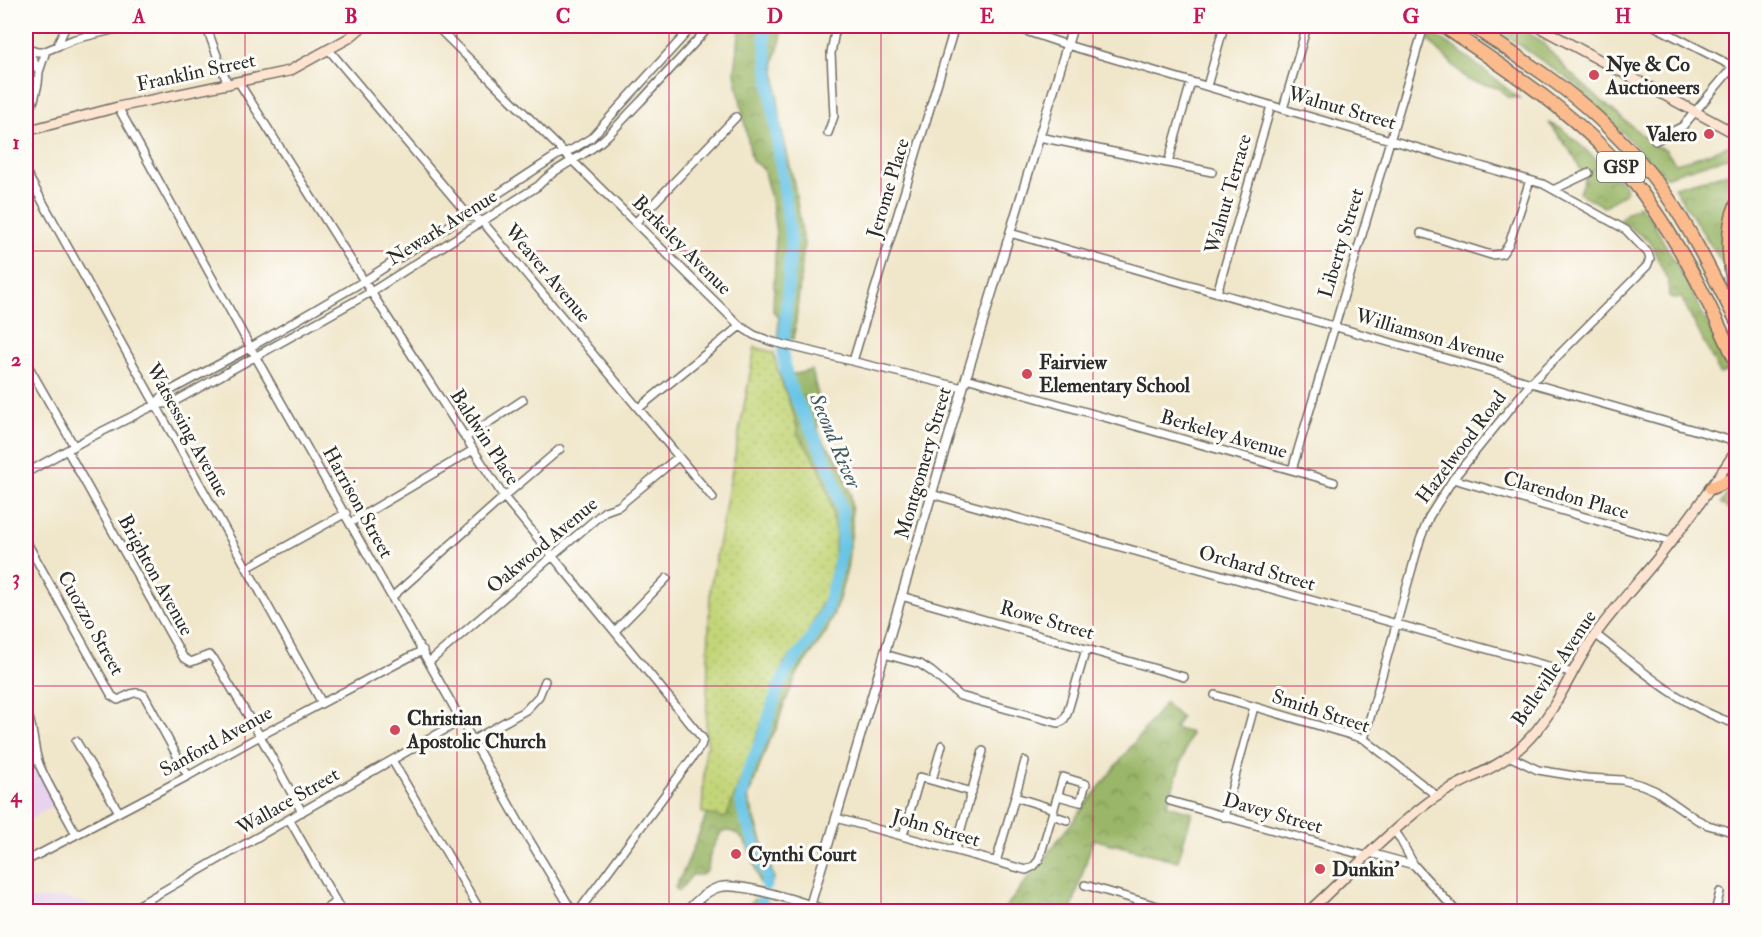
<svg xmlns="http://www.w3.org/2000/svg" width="1762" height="937" viewBox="0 0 1762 937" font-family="'IM FELL Double Pica',serif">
	<defs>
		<pattern id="forest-crowns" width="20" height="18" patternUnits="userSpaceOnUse" patternTransform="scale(1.5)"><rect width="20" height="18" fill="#9ab668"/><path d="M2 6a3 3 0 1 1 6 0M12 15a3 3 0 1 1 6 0" fill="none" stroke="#7e9456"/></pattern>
		<pattern id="park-dots" width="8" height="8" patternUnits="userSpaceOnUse" patternTransform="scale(1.5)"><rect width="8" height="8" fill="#c3d578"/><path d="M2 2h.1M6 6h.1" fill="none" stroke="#a8b768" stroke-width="1.8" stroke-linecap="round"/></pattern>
	</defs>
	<rect width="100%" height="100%" fill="#fdfcf7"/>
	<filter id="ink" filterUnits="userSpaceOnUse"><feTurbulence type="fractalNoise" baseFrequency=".0167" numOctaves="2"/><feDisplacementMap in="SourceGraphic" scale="12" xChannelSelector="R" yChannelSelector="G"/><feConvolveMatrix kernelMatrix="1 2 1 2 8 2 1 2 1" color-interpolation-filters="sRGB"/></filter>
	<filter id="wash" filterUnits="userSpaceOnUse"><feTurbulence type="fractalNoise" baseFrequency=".008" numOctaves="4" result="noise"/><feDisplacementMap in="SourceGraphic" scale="24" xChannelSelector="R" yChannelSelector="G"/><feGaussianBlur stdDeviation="1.35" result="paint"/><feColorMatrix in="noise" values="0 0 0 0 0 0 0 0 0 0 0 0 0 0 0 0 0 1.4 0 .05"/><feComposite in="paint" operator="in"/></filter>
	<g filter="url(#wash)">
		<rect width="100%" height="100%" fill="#f0e6ca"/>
		<path fill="#e8d2ee" d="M26,728L33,760L55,804L26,822Z
			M63,898L87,903L97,911H26V900Z"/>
		<path fill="url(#forest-crowns)" stroke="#62704a" stroke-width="1.5" d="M740,26H781V40L774,61L781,127L794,184L804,244L794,339L778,335L779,318L773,311L776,234L772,203L763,168L752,161L735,73Z
			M1492,26H1517L1540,40L1568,71L1590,91L1655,146L1665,149L1675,163L1692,159L1736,143V156L1711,162L1665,177L1578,86Z
			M1431,32L1458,50L1519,98L1508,97L1498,88L1468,80L1429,41Z
			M1549,123L1562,129L1625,185L1626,192L1604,207L1579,193L1585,178L1572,153Z
			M1736,171V197L1725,235L1727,265L1722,263L1674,187Z
			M1639,205L1651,219L1696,300L1730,370L1720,374L1681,297L1673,299L1669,297L1668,281L1650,242L1619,219Z
			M812,370L818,396V430L822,440L837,459L844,473L851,495L852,528L847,569L838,602L826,633L799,670L783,707L777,727L767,746L748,798L774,878L770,886L760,884C755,866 748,827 722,831L712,849L707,870L702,875H692L679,891L675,888L685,868L707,814L726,817L784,663L803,643L819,466L798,435L795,418L778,372L796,374Z
			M1732,487H1736V515L1721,503Z
			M1165,703L1181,718L1174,728L1191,733L1167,805L1192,812L1178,861L1093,839L1071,911H1065L1047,905L1042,911L1002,912Z
			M754,899L773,905L771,911H744Z"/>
		<path fill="url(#park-dots)" stroke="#778052" stroke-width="1.5" d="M755,347L774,353L778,372L795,418L798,435L819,466L829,496L836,531L834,560L826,594L803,643L784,663L726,818L702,813L705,750L708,746L706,733L710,589Z"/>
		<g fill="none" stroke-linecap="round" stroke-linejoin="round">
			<path stroke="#69c5e7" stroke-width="12" d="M765,26V42L773,110L791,240L783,356L786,373L793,393L832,473L842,510V544L838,568L826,611L809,642L789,667L777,691L763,736L749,769L741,798L743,812L767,877L766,885
				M759,912L762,901"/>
		</g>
	</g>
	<g filter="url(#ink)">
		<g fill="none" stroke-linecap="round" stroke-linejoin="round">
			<defs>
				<path id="minor" d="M206,26L228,85
					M436,26L740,326L754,335L773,342L963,388
					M1011,26L1067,45L1283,109L1543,184L1626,230L1648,253L1650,259L1647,266L1531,383L1453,479L1429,517L1420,540L1364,739
					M1654,26L1736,68
					M26,45L39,72
					M57,46L66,26
					M28,49L37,52H43L75,39L129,26
					M329,50L468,215L482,221L713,498
					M238,81L371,292L504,497L703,739L701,746L578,912
					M1207,86L1224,26
					M118,107L259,363L524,831L573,912
					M1283,109L1307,26
					M26,117L34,100L38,84L39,72L46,51
					M828,133L834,116L831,53L836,26
					M1039,137L1212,172
					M1655,141L1683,126L1736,63
					M1168,163L1191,82
					M26,172L322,703
					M1555,189L1589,173
					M636,222L736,117
					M1010,233L1729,440L1736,444
					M1421,233L1491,255L1502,254L1509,244L1530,180
					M1217,293L1271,106
					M853,361L955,26
					M26,362L74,446
					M966,378L1334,482
					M155,405L164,394L251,347L364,281L556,156L573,149L591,138L693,26
					M639,408L740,326
					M465,438L523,400
					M67,450L183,657L191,662L209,655L214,659L260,736L302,812
					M1292,470L1423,30
					M26,473L85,440L155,405L172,403L371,292L538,186C557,165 585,157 605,138C618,126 629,113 641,101C664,76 687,51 710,26
					M1453,479L1671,542
					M931,494L1573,673
					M350,523L473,450
					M26,541L112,696L118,700C126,697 135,689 144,695L188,776
					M247,568L346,513
					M901,596L1184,677
					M392,597L498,502L560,449
					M615,631L667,578
					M1595,634C1639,668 1683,708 1736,724
					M884,654L920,664L932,672L960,696L1058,723L1063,721L1067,714L1086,649
					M429,662L605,511L619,506L678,457
					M1215,695L1364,739L1437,796
					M26,710C34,725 33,748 39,764C48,786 65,813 76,834
					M473,740L526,710L539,696L545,681
					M76,741L119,812
					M1509,756L1538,770L1587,778L1622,780L1642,785L1656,791L1696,819L1708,825L1736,833
					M392,760L481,912
					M932,780L942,745
					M1015,797L1025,761
					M1170,801L1366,856
					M1052,815L1067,820
					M1224,817L1254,707
					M836,818L1026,870L1034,866L1039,860L1063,777L1086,784L1080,802L1058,796
					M289,819L342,912
					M1394,831L1399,837L1414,865L1457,912
					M903,835L920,777L972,792
					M955,850L983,751
					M1370,853L1414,865
					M26,861L188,776L260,736L423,650
					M996,862L1015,797L1054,809
					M1085,885L1178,912
					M130,910L462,720
					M321,912L336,902
					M1715,912L1720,892"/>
				<path id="tertiary" d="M810,906L966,378L1073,26
					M686,912C695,902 707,890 720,887C743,882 806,904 831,912"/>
				<path id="secondary" d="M1408,26L1423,30L1425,26
					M1537,26L1736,134
					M26,131L118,107L289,71L349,38L363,26
					M1308,912C1348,875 1386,834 1430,801C1459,780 1496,771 1523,745C1556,714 1570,671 1595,635C1618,603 1646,574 1670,543C1694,513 1715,482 1736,451"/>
				<path id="motorway" d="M1443,26C1508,70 1576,113 1627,174C1674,230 1706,296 1736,362
					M1472,26C1510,52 1552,77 1587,108C1616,134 1645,164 1667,196C1694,235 1714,278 1736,320
					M1736,205C1724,232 1729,267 1736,295
					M1711,488L1728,481H1736"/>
			</defs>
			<use href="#minor" stroke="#706c63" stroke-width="10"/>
			<use href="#tertiary" stroke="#706c63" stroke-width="11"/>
			<use href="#secondary" stroke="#706c63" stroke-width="12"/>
			<use href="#motorway" stroke="#706c63" stroke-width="15"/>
			<use href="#minor" stroke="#fff" stroke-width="7"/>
			<use href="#tertiary" stroke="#fff" stroke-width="8"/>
			<use href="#secondary" stroke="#fde4d1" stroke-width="9"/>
			<use href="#motorway" stroke="#fbbb8d" stroke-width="12"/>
		</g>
	</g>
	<path fill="none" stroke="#c2185b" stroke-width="1.5" stroke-opacity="0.55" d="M245,26V912M457,26V912M669,26V912M881,26V912M1093,26V912M1305,26V912M1517,26V912M26,251H1736M26,468H1736M26,686H1736"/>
	<g fill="#d1495b" stroke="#fdfcf7" stroke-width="2">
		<circle cx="1594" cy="75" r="6"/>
		<circle cx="1709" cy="134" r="6"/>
		<circle cx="1027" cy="374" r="6"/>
		<circle cx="395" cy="730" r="6"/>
		<circle cx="736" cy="854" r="6"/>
		<circle cx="1320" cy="869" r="6"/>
	</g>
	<g text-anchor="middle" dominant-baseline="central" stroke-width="6" stroke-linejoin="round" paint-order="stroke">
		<rect fill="#fdfcf7" stroke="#6a6a68" stroke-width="1.5" x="1597" y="152" width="48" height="30" rx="4.5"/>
		<g font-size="18" font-weight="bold" fill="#2b2b2b">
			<text x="1621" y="167">GSP</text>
		</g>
		<g font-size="20" font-weight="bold" fill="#2b2b2b" stroke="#fdfcf7" text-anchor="start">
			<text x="1606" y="64">Nye &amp; Co<tspan x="1606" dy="23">Auctioneers</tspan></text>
			<text x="1697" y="134" text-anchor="end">Valero</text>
			<text x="1039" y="362">Fairview<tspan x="1039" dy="23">Elementary School</tspan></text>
			<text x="407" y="718">Christian<tspan x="407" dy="23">Apostolic Church</tspan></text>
			<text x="748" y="854">Cynthi Court</text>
			<text x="1332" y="869">Dunkin'</text>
		</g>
		<g font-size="20" fill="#2b2b2b" stroke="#fdfcf7">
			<text transform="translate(196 72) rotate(-12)">Franklin Street</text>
			<text transform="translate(1342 108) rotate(16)">Walnut Street</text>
			<text transform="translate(888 188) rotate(-73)">Jerome Place</text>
			<text transform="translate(1228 194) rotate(-74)">Walnut Terrace</text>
			<text transform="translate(442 227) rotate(-32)">Newark Avenue</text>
			<text transform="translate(1341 243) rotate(-73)">Liberty Street</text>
			<text transform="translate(682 245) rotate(45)">Berkeley Avenue</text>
			<text transform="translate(548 273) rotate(50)">Weaver Avenue</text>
			<text transform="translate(1430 336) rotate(16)">Williamson Avenue</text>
			<text transform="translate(188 430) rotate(61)">Watsessing Avenue</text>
			<text transform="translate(1224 434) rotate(16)">Berkeley Avenue</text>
			<text transform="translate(485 437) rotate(57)">Baldwin Place</text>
			<text transform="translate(1461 447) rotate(-53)">Hazelwood Road</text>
			<text transform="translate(923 463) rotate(-74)">Montgomery Street</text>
			<text transform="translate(1566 495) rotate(16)">Clarendon Place</text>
			<text transform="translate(358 502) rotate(61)">Harrison Street</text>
			<text transform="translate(542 545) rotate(-40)">Oakwood Avenue</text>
			<text transform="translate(1257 568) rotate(16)">Orchard Street</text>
			<text transform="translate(156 575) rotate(61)">Brighton Avenue</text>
			<text transform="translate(1047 620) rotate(16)">Rowe Street</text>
			<text transform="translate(91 623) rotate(61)">Cuozzo Street</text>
			<text transform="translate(1554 668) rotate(-56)">Belleville Avenue</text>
			<text transform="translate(1321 711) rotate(18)">Smith Street</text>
			<text transform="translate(216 741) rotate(-29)">Sanford Avenue</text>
			<text transform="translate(288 801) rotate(-30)">Wallace Street</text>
			<text transform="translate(1273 813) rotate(16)">Davey Street</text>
			<text transform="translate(936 828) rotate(16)">John Street</text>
		</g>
		<g font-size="21" font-style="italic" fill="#3e5963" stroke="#fdfcf7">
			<text transform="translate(835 441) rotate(67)">Second River</text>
		</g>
	</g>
	<rect width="1762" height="937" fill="none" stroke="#fdfcf7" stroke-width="66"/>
	<rect x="33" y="33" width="1696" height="871" fill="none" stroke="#c2185b" stroke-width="2"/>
	<g font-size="20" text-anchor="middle" font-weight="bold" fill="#c2185b">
		<text x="139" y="23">A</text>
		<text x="351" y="23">B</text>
		<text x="563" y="23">C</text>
		<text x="775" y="23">D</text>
		<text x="987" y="23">E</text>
		<text x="1199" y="23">F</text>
		<text x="1411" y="23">G</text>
		<text x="1623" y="23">H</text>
		<text x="16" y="149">1</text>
		<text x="16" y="366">2</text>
		<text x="16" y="584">3</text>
		<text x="16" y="802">4</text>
	</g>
</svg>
